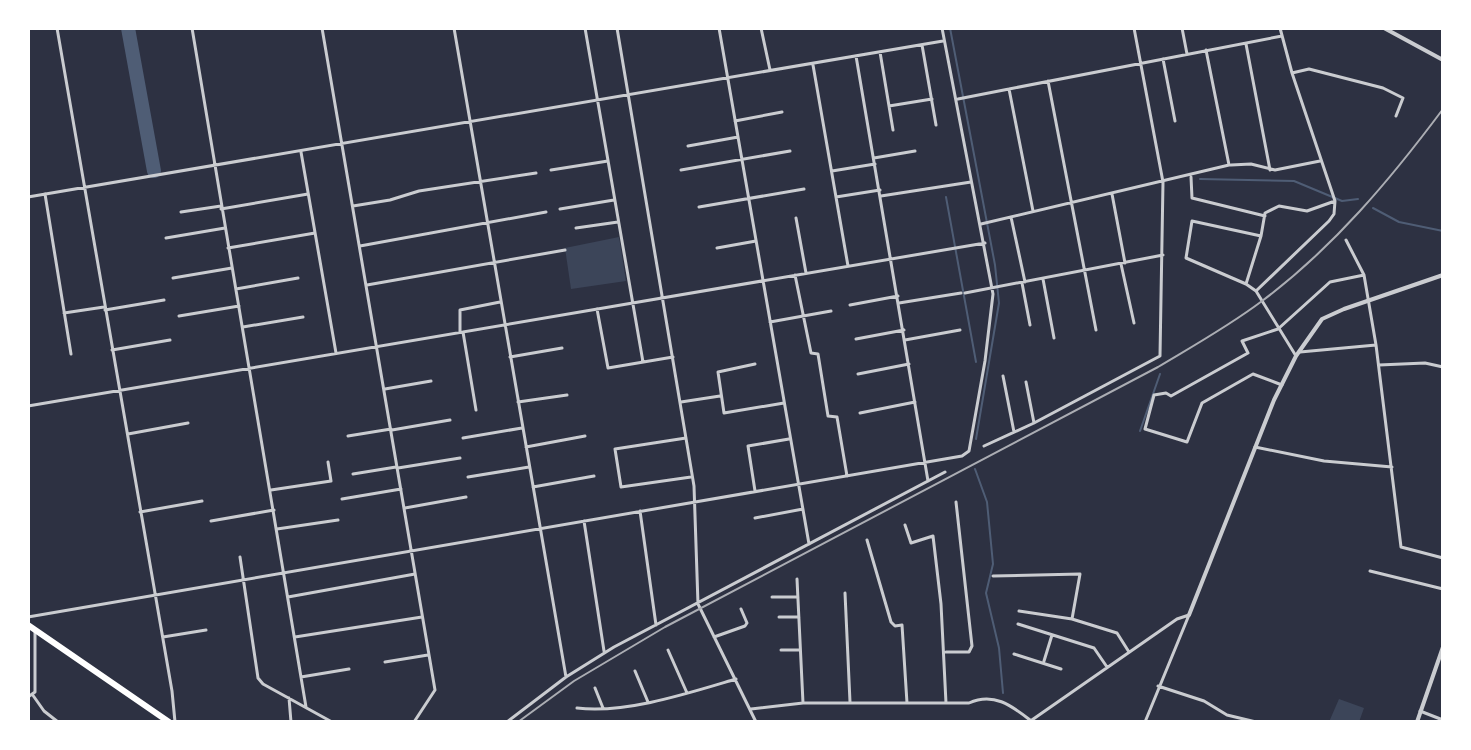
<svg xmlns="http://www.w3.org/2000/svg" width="1471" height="750" viewBox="0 0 1471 750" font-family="'Fira Sans Condensed',sans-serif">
	<rect width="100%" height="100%" fill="#2d3142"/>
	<path fill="#3c4559" d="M619,237L626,281L571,289L565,248Z
		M1339,699L1364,708L1359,722H1329Z"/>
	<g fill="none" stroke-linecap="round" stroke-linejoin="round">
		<path stroke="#4f5d75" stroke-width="2" d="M950,28L995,265L999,303L976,439
			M1200,179L1294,181L1342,201L1358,199
			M946,197L976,362
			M1373,208L1399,222L1443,231
			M1140,431L1160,374
			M975,469L987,502L993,564L986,593L999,648L1003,693"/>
		<path stroke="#4f5d75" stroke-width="14" d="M128,28L154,171"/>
		<path stroke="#caccd0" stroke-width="3" d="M57,28L172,691L175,722
			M192,28L306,707
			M322,28L435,690L414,722
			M454,28L566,677
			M585,28L643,362
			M617,28L694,486L698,604L756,722
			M719,28L809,544
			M761,28L770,70
			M1182,28L1187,54
			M1246,44L1270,170
			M922,45L936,125
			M880,52L893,130
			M856,56L928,481
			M1163,59L1175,121
			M813,65L848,266
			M1292,73L1309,69L1383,88L1403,98L1396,116
			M1048,81L1096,330
			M958,99L1009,89
			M889,106L932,99
			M735,121L782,112
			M688,146L738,137
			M301,152L336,353
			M874,158L915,151
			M1231,165L1251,164L1275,170L1320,161
			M551,170L608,161
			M681,170L790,151
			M832,171L875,164
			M1191,177L1192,198L1265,216
			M45,194L71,354
			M1112,194L1125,263
			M881,196L971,182
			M28,197L943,41
			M836,197L880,190
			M353,206L390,200L419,191L536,173
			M699,207L804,189
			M221,209L308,194
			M560,209L614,200
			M1033,211L1009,89L1282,36
			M181,212L221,206
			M1011,217L1025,282
			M796,218L806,273
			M981,224L1229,165L1206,50
			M576,228L618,222
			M1261,236L1192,221L1186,258L1246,284L1256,291L1296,356
			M166,238L225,228
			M1346,240L1364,275
			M360,246L546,212
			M228,248L315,233
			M717,248L756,241
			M1121,264L1134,323
			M795,275L811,353L818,354L828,416L837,417L847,476
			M173,278L232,268
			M1043,279L1054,338
			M1022,283L1030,325
			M1246,284L1261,236L1265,213L1279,206L1307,211L1335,201
			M367,285L565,250
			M236,289L298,278
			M1256,291L1329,221L1334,214L1335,201L1292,73L1280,28
			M965,293L1163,255
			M899,303L961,293
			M850,305L898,296
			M597,309L608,368L673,357
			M105,310L164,300
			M64,313L104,307
			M179,316L239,306
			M770,322L831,311
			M243,327L303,317
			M460,332V310L500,302
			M463,332L476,410
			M856,339L904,330
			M905,340L960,330
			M112,350L170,340
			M1300,352L1376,345
			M510,357L562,348
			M755,364L718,372L724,413L784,403
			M1379,365L1425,363L1443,367
			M858,374L909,364
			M1003,376L1014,432
			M1026,382L1034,423
			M1282,385L1253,374L1202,403L1187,442L1145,429L1154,395L1166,393L1171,396L1248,353L1242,341L1278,329L1330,282L1364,275L1376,345L1401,547L1443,558
			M385,389L431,381
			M518,402L567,395
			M681,402L720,396
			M28,406L985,243
			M860,413L915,402
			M392,430L450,420
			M128,434L188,423
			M348,436L391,429
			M463,438L522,428
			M686,438L615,449L621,487L691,477
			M984,446L1034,423L1160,356L1163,182L1134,28
			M526,447L585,436
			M1255,447L1324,461L1392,467
			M398,468L460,458
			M353,474L396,467
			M468,477L529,467
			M533,487L594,476
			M271,490L331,481L328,462
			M755,491L748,446L789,439
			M342,499L401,489
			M405,508L466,497
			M640,511L656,625
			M140,512L202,501
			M755,518L803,509
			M211,521L274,510
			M584,521L604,651
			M905,525L911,543L933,536L941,604L946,703
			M277,529L338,520
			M867,540L891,622L895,626L902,625L907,703
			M240,557L258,678L263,684L332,722
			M1370,571L1443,589
			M993,576L1080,574L1072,619
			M797,579L803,703
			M845,593L850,702
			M288,597L415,574
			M772,597H798
			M1019,611L1072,619L1117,633L1129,652
			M28,617L962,456L969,451L985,361L993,294L942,28
			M779,617H799
			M1018,624L1094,648L1107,667
			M163,637L206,630
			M295,637L422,617
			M714,637L745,626L747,623L741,609
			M668,650L687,693
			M781,650H800
			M946,652H969L972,646L956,502
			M1014,654L1061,669
			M1044,661L1052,635
			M385,662L428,655
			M635,671L648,702
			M301,677L349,669
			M1158,686L1204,701L1227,715L1256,722
			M595,688L603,708
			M32,694L44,711L58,722
			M28,697L35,692V630
			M289,698L291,722
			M577,708C625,714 689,693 736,679
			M751,709L803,703H969C993,692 1011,705 1030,720
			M1420,711L1443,720
			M507,722L566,677L614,647L945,472
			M1029,722L1177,619L1189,615
			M1145,722L1189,615"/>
		<path stroke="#caccd0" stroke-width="4" d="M1384,28L1443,60
			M1189,615L1274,400L1296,356L1322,319L1344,309L1443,275
			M1417,722L1443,647"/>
		<path stroke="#fff" stroke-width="6" d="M28,625L169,722"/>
		<path stroke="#abadb3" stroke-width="2" d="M518,722L574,681L665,627L1158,367C1193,346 1229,326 1262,301C1333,248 1390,180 1443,109"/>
	</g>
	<rect width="1471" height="750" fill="none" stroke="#ffffff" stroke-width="60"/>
</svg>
